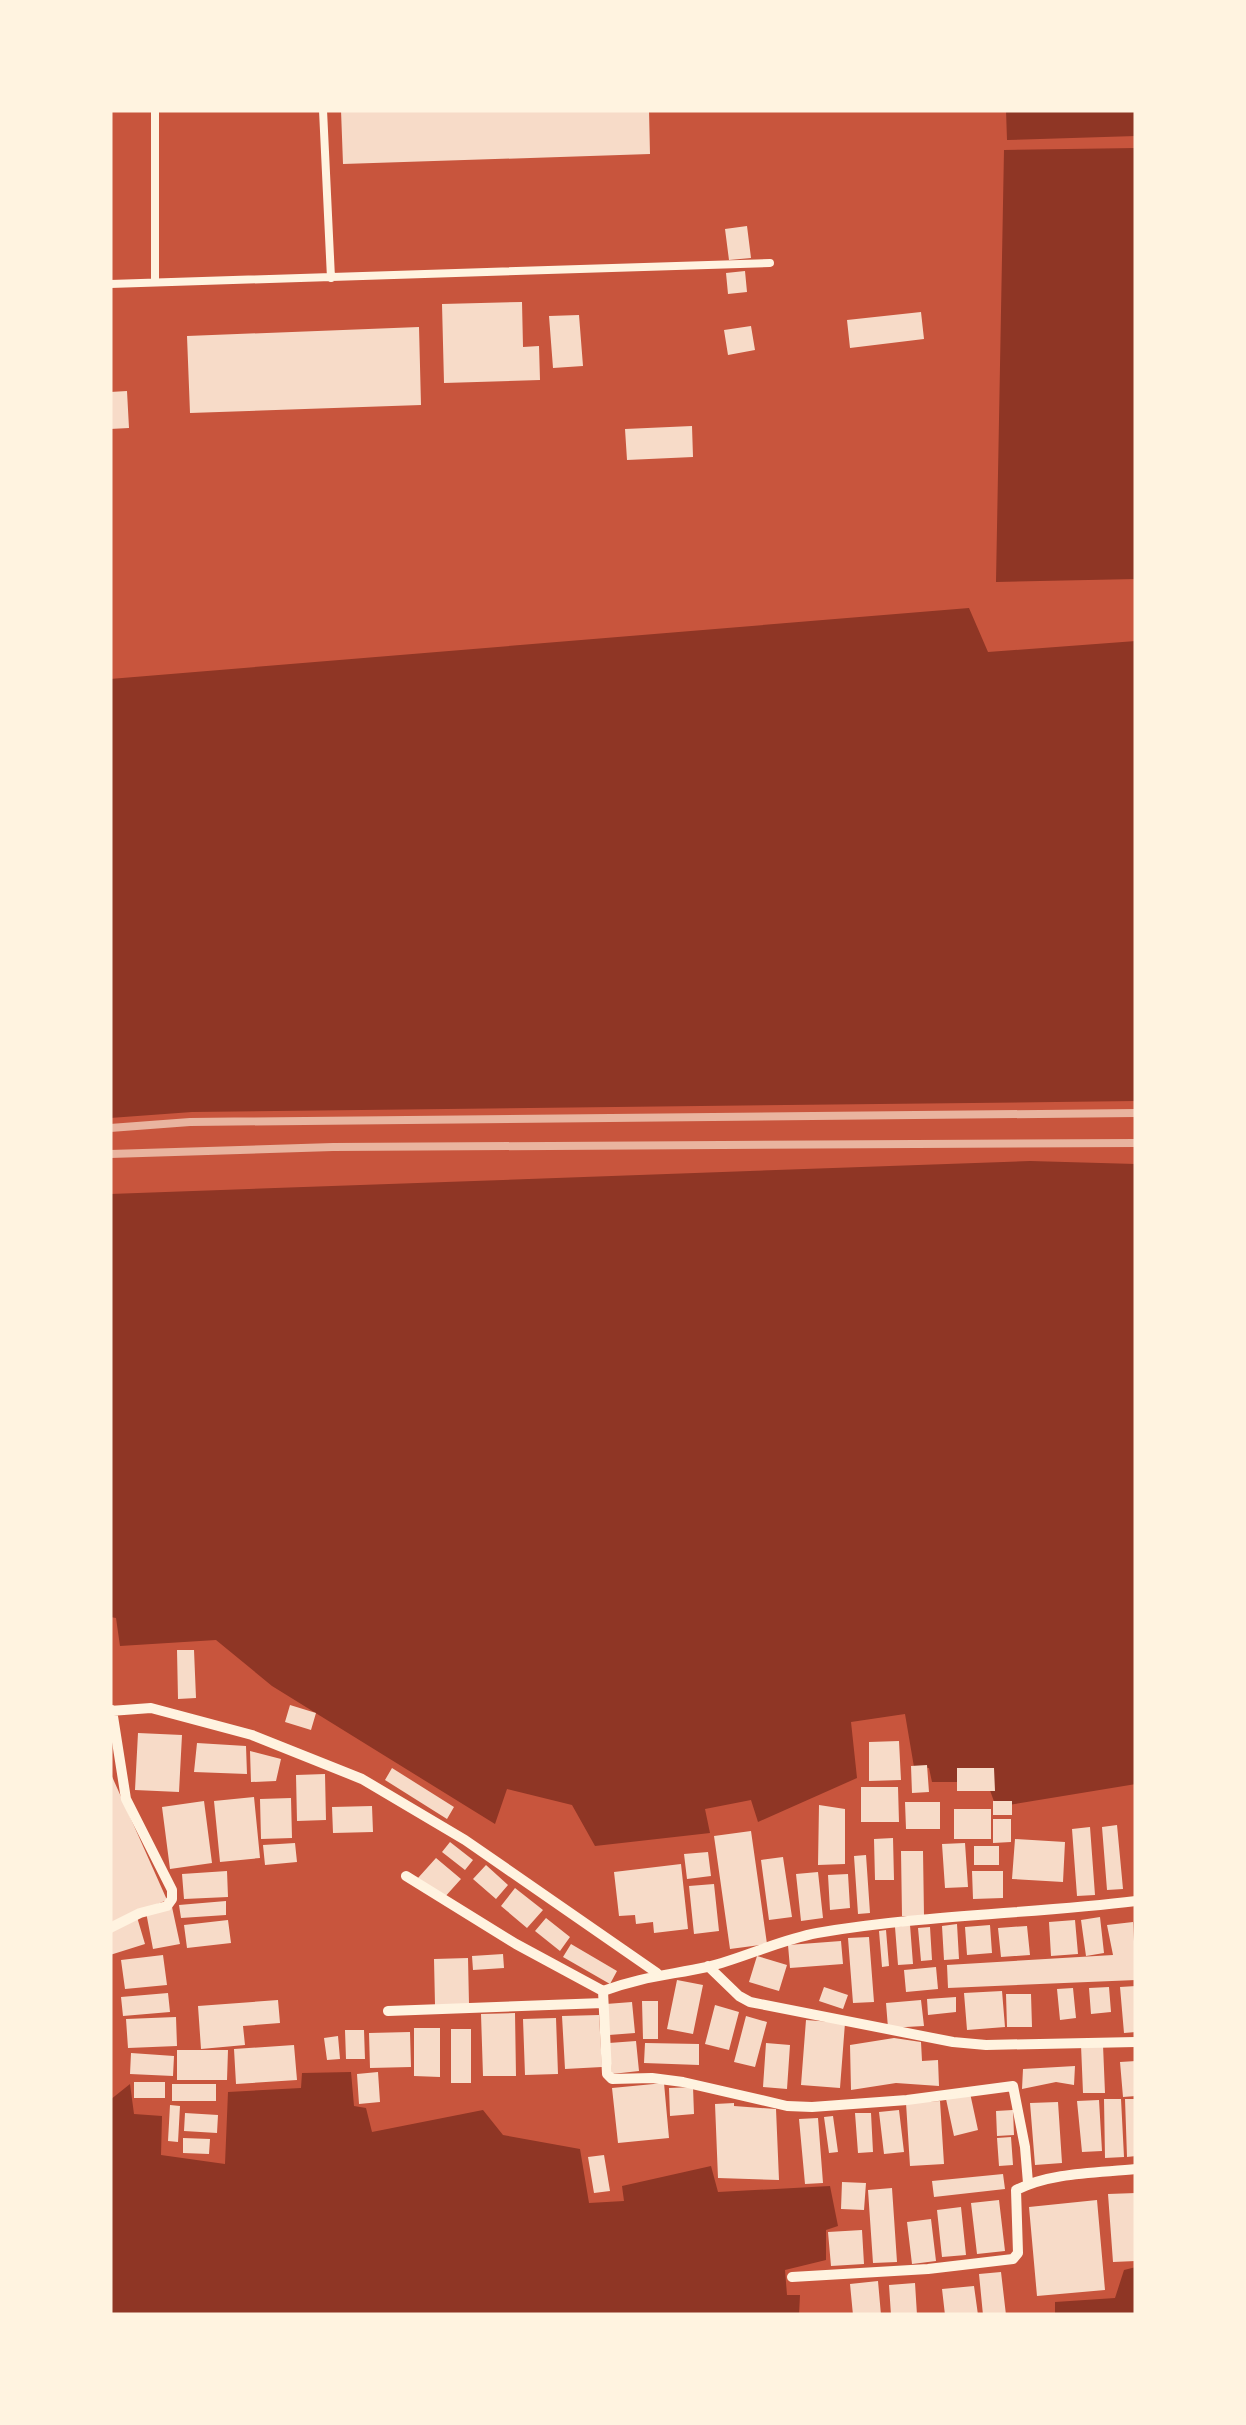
<svg xmlns="http://www.w3.org/2000/svg" width="1246" height="2425" viewBox="0 0 1246 2425" font-family="'Crimson Pro',serif">
	<rect width="100%" height="100%" fill="#c8553d"/>
	<path fill="#8f3625" d="M1006,110H1136V136L1007,140Z
		M1136,148V579L996,582L1004,150Z
		M969,608L988,652L1136,641V1101L192,1112L110,1118V679Z
		M1030,1161L1136,1164V1784L996,1807L987,1782H932L929,1768L914,1767L905,1714L851,1722L857,1778L758,1822L751,1800L705,1809L710,1833L595,1846L572,1805L507,1789L495,1824L272,1686L216,1640L120,1646L116,1618L110,1617V1194Z
		M351,2072L354,2106L366,2108L372,2132L483,2110L503,2135L580,2149L589,2203L624,2201L622,2186L711,2166L718,2192L830,2186L838,2226L826,2230V2260L785,2270L787,2295H800L799,2315H110V2100L130,2084L134,2114L162,2116L161,2155L225,2164L228,2092L301,2088L302,2073Z
		M1136,2267V2315H1055V2302L1115,2298L1124,2270Z"/>
	<path fill="#f7dbc8" d="M341,110H649L650,154L343,164Z
		M747,226L751,258L729,260L725,229Z
		M745,271L747,292L728,294L726,273Z
		M522,302L523,347L539,346L540,380L444,383L442,304Z
		M921,312L924,339L850,348L847,320Z
		M579,315L583,366L553,368L549,316Z
		M751,326L755,350L728,355L724,330Z
		M419,327L421,405L190,413L187,336Z
		M127,391L129,428L110,429V392Z
		M692,426L693,457L627,460L625,429Z
		M177,1650H194L196,1698L178,1699Z
		M290,1705L316,1713L311,1730L285,1722Z
		M138,1733L182,1735L179,1792L135,1790Z
		M899,1741L901,1780L869,1781V1742Z
		M197,1743L246,1746L247,1774L194,1772Z
		M250,1751L281,1759L276,1781L251,1782Z
		M927,1765L929,1792L912,1793L911,1766Z
		M392,1768L454,1807L447,1819L385,1780Z
		M957,1768H994L995,1791H957Z
		M110,1772L167,1900L110,1924Z
		M325,1774L326,1820L297,1821L296,1775Z
		M861,1787H898L899,1822H861Z
		M254,1797L260,1858L220,1862L214,1801Z
		M291,1798L292,1838L261,1839L260,1799Z
		M204,1801L212,1863L170,1869L162,1807Z
		M993,1801H1012V1815H993Z
		M905,1802H940V1829H906Z
		M819,1805L845,1809V1864L818,1865Z
		M372,1806L373,1832L333,1833L332,1807Z
		M954,1809H991V1839H954Z
		M993,1819H1011V1842L993,1843Z
		M1117,1825L1123,1889L1107,1890L1102,1827Z
		M1090,1827L1095,1895L1077,1896L1072,1829Z
		M751,1831L767,1944L730,1949L714,1836Z
		M893,1838L894,1880H875L874,1839Z
		M1015,1839L1065,1842L1063,1882L1012,1879Z
		M450,1842L473,1860L465,1870L442,1852Z
		M295,1843L297,1862L265,1865L263,1845Z
		M965,1843L968,1887L945,1888L942,1844Z
		M974,1846H999V1865H974Z
		M901,1851H923L924,1916H902Z
		M708,1852L711,1876L687,1879L684,1854Z
		M866,1855L870,1913L858,1914L854,1856Z
		M783,1857L792,1917L769,1920L761,1860Z
		M436,1858L461,1879L443,1899L418,1878Z
		M681,1864L688,1929L654,1933L653,1922L636,1924L635,1915L619,1916L614,1872Z
		M486,1865L508,1885L496,1899L473,1879Z
		M227,1871L228,1897L184,1899L182,1874Z
		M972,1871H1003V1898L973,1899Z
		M818,1872L823,1918L801,1921L796,1874Z
		M848,1874L850,1908L830,1910L828,1875Z
		M714,1884L719,1931L694,1934L689,1886Z
		M515,1888L543,1910L527,1928L501,1906Z
		M226,1901V1915L181,1918L179,1905Z
		M172,1907L180,1944L153,1949L146,1912Z
		M137,1917L145,1944L110,1955V1932Z
		M1100,1917L1104,1953L1086,1956L1081,1920Z
		M546,1918L570,1937L560,1951L535,1931Z
		M228,1920L231,1943L187,1948L184,1925Z
		M1075,1920L1078,1954L1051,1956L1049,1922Z
		M1133,1922L1136,1980L948,1988L947,1965L1113,1955L1107,1925Z
		M957,1924L959,1959L944,1960L942,1926Z
		M910,1925L913,1964L898,1965L895,1927Z
		M990,1925L992,1953L967,1955L965,1927Z
		M1027,1926L1030,1955L1001,1957L998,1928Z
		M930,1927L932,1960L921,1961L918,1928Z
		M886,1930L889,1966L882,1967L879,1931Z
		M869,1937L874,2002L853,2003L848,1938Z
		M841,1941L843,1964L790,1968L788,1945Z
		M571,1944L617,1971L610,1984L563,1957Z
		M503,1954L504,1968L473,1970L472,1956Z
		M163,1955L167,1985L125,1989L121,1960Z
		M757,1956L787,1965L779,1991L749,1982Z
		M468,1958L469,2004L435,2005L434,1959Z
		M936,1967L938,1989L906,1992L904,1970Z
		M677,1980L703,1985L693,2034L667,2029Z
		M1136,1986V2032L1124,2033L1120,1987Z
		M824,1987L848,1995L843,2009L819,2001Z
		M1109,1987L1111,2012L1091,2014L1089,1988Z
		M1073,1988L1076,2018L1060,2020L1057,1989Z
		M1002,1991L1005,2027L967,2030L964,1993Z
		M168,1993L170,2012L123,2016L121,1997Z
		M1006,1994H1031L1032,2027H1007Z
		M956,1997V2012L928,2015L927,1999Z
		M278,2000L280,2023L243,2026L245,2045L201,2049L198,2006Z
		M921,2000L924,2026L888,2028L886,2003Z
		M642,2001H658V2039H643Z
		M632,2002L635,2033L609,2035L606,2004Z
		M715,2005L739,2012L729,2050L705,2044Z
		M515,2013L516,2076H483L481,2014Z
		M599,2015L602,2067L565,2069L562,2016Z
		M746,2016L767,2022L755,2067L734,2062Z
		M176,2017L177,2046L128,2048L126,2019Z
		M556,2018L558,2074L525,2075L523,2019Z
		M806,2020L845,2023L840,2088L801,2085Z
		M414,2028H440V2077L414,2076Z
		M451,2029H471V2083H451Z
		M345,2030H364L365,2059H346Z
		M410,2032L411,2067L370,2068L369,2033Z
		M338,2036L340,2059L327,2060L324,2038Z
		M894,2038L921,2042L922,2061L938,2060L939,2086L896,2083L851,2090L850,2045Z
		M636,2041L639,2071L612,2074L609,2043Z
		M645,2043L699,2044V2065L644,2063Z
		M766,2043L790,2045L787,2089L763,2087Z
		M294,2045L297,2080L236,2084L234,2049Z
		M1081,2045H1103L1105,2093H1083Z
		M177,2050H228L227,2080H177Z
		M131,2053L174,2056L173,2076L130,2074Z
		M1136,2061V2096L1123,2097L1120,2062Z
		M1075,2066L1074,2085L1056,2082L1022,2089L1023,2069Z
		M378,2072L380,2102L359,2104L357,2074Z
		M134,2082H165V2098H134Z
		M664,2083L669,2138L618,2143L612,2088Z
		M172,2084H216V2101H172Z
		M693,2087L694,2114L670,2116L669,2088Z
		M970,2093L978,2130L954,2136L946,2099Z
		M1104,2099H1121L1124,2157L1105,2158Z
		M1125,2099H1136V2156L1127,2157Z
		M1099,2100L1102,2151L1082,2152L1077,2101Z
		M940,2101L944,2164L910,2166L906,2103Z
		M1058,2102L1062,2163L1035,2165L1030,2103Z
		M734,2103V2106L776,2109L779,2180L718,2178L715,2104Z
		M170,2105L180,2106L178,2142L168,2141Z
		M899,2110L904,2152L884,2154L879,2112Z
		M1013,2110L1014,2135L997,2136L996,2111Z
		M185,2113L218,2115L217,2133L184,2131Z
		M855,2113H871L873,2152L858,2153Z
		M833,2116L838,2152L829,2153L824,2117Z
		M818,2118L823,2183L805,2184L799,2119Z
		M1011,2137L1013,2165L999,2166L997,2138Z
		M183,2138L210,2139L209,2154L183,2153Z
		M604,2155L610,2191L594,2193L588,2157Z
		M1003,2174L1005,2189L934,2197L932,2181Z
		M842,2182L866,2183L864,2210L841,2209Z
		M892,2188L897,2262L873,2263L868,2190Z
		M1136,2193V2261L1113,2262L1108,2194Z
		M999,2200L1005,2251L977,2254L971,2203Z
		M1097,2200L1105,2290L1037,2296L1029,2207Z
		M961,2207L966,2255L942,2257L937,2210Z
		M931,2219L936,2261L912,2264L907,2222Z
		M862,2230L864,2264L831,2266L828,2232Z
		M1001,2272L1006,2315H983L979,2274Z
		M878,2281L881,2315H853L850,2284Z
		M915,2283L917,2315H891L889,2285Z
		M974,2286L978,2315H945L942,2289Z"/>
	<g fill="none" stroke-linecap="round" stroke-linejoin="round">
		<path stroke="#fff3e0" stroke-width="8" d="M323,110L331,278
			M155,282V110
			M110,284L770,263"/>
		<path stroke="#fff3e0" stroke-width="10" d="M110,1711L151,1708L252,1735L362,1779L465,1840L657,1973
			M406,1876L516,1944L603,1991
			M110,1928L140,1913L167,1906L172,1899V1890L126,1799L112,1710
			M708,1966L739,1996L750,2002L953,2042L986,2045L1136,2042
			M388,2011L603,2003
			M1028,2183L1025,2147L1013,2086L907,2100L812,2107L787,2106L683,2082L652,2078L612,2079L607,2074L603,1991C640,1977 670,1975 707,1967C744,1958 779,1940 817,1933C922,1915 1030,1914 1136,1901
			M792,2277L928,2269L1013,2259L1018,2253L1016,2190C1051,2172 1098,2173 1136,2169"/>
		<path stroke="#e9b49f" stroke-width="8" d="M110,1128L190,1122L1136,1113
			M110,1154L333,1147L1136,1143"/>
	</g>
	<rect width="1246" height="2425" fill="none" stroke="#fff3e0" stroke-width="225"/>
</svg>
